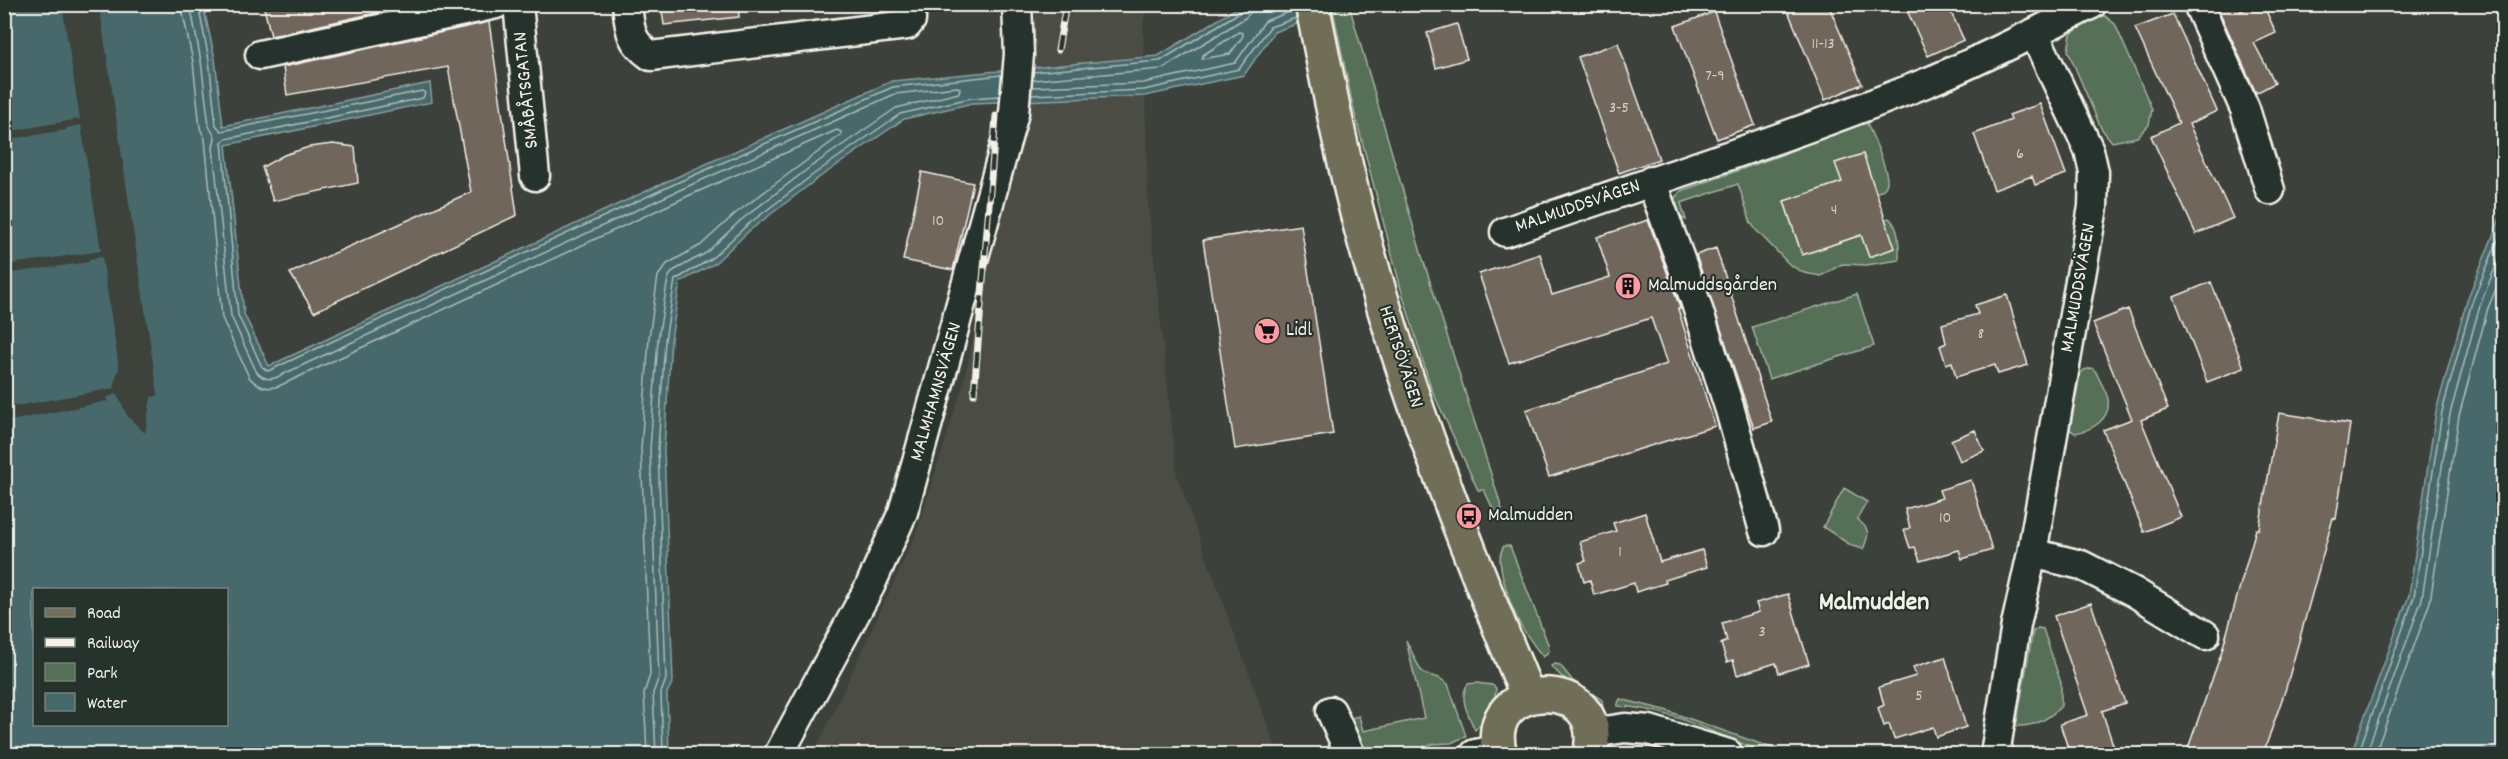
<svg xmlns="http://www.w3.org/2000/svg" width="2508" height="759" viewBox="0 0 2508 759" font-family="Dekko,sans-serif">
	<rect width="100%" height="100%" fill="#3c423b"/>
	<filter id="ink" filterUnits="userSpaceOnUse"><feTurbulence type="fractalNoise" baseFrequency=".0167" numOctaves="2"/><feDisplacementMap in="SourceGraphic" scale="12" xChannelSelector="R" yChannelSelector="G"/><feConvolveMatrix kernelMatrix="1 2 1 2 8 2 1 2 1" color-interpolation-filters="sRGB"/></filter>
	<g filter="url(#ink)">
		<path fill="#4c4d45" d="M1035,5H1147L1143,23L1148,204L1177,476L1278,754H814L915,537L963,385L1025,95Z"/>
		<path fill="#547057" stroke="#a4b0a0" stroke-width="1.5" d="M1332,5H1349L1421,253L1502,509L1494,511L1484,490H1478L1431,388L1401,289L1353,107Z
			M2105,16L2115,24L2152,109L2149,125L2137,137L2112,142L2101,128L2068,51L2071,34L2094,18Z
			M1863,121L1867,123C1873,138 1886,163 1887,179C1888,186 1883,191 1876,193L1863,154L1836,163L1842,182L1784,202L1802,255L1861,235L1869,256L1894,248L1885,219L1889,218C1900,227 1899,246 1899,260L1866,265L1842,264L1821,276L1804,273L1790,265L1756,230L1751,223L1738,184L1681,203L1686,220L1678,216L1671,202L1681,191L1781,155Z
			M1857,294L1874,346L1769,379L1752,327Z
			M2092,368L2096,372C2099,380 2106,390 2108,399C2111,420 2092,430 2075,433L2070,430L2080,374L2084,370Z
			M1844,488L1867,502L1857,519C1870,529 1870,534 1863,549L1852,546L1823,527Z
			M1504,546H1510L1548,644L1549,651L1543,657C1520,628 1512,613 1503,578C1501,565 1497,557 1504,546Z
			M2038,628L2043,629L2061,683V706C2049,719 2034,727 2016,726L2033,631Z
			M1406,640L1420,669L1425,674L1439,678L1448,684L1466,736L1451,743L1433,744L1400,754H1365L1349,725L1351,718L1359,716L1363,731L1424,718Z
			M1555,664L1560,665L1572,680L1602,700L1603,707C1582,699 1566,681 1551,666Z
			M1476,683L1492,685L1496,688C1495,705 1487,718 1475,730C1469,716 1458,698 1468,684Z
			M1620,699L1665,710L1789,754H1770C1719,737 1672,708 1617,706Z"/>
		<path fill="#46696c" stroke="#8c9f9e" stroke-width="1.5" fill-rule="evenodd" d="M4,5H203L215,59L223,126L430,83L432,102L226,145L244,314L269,366L679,176L892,81L1158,56L1242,5H1350L1274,32L1244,75L1145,96L973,103L904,119L817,179L749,231L714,264L680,282L671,340L664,449L673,681L667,693L669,754H5ZM34,590H226V724H34Z
			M2503,211V754H2351L2409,595L2436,411L2467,300Z"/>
		<path fill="#3c423b" d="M62,5H98L101,17L158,396L151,397L145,433L128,417L117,394L107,397L108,401L5,422V408L115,388L114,383L119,368L102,257L89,259V262L5,274V265L101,251L81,125L66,128V130L5,140V132L80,119Z"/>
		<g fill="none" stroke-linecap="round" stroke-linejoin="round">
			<path stroke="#aebbb6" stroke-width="1.5" d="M181,4L193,62L200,128L205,139L222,318L249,377C257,387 267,390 279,386L688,196L837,130L841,132V135L736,213L701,245L667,264L658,276L649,338L641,449L650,675L644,693L647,754
				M190,4L201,61L209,126L215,137L213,148L231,316L256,371C261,378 267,380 275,378L684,188L895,94L957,87L960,88L959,93L896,108L809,168L741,220L706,253L673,271L668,278L658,339L650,449L659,677L653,693L656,754
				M198,4L209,60L216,125L221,131L422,91L425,93L423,98L226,139L222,142L238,315L262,367L268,371L681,181L893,87L1001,75
				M1239,32L1242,33L1243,36L1230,54L1202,59L1203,55Z
				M1033,72L1160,61L1240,12L1244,4
				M1033,80L1162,69L1245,18L1250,13L1251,4
				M1032,87L1143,83L1235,63L1265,21L1295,10
				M1031,95L1144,90L1239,69L1270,27L1296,18
				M663,754L661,693L666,679L658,449L665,340L675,280L711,259L746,226L814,174L900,114L971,98L1000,96
				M2358,754L2414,597L2442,412L2472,302L2504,226
				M2366,754L2422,599L2450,414L2480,305L2504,246
				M2375,754L2430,602L2459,416L2488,308L2504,270"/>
		</g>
		<path fill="#71665b" stroke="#f4f1e8" stroke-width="1.5" d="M278,4H416L271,36L264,8Z
			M661,4H738L739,17L664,25Z
			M1785,4H1828L1862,84L1825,100Z
			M1904,4H1947L1964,40L1928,56Z
			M2216,4H2238L2241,11L2254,4H2263L2276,33L2254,43L2275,83L2256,93Z
			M1714,12L1755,125L1717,139L1675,26Z
			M2173,14L2217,111L2189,124L2233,218L2196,234L2151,136L2179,123L2135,28Z
			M489,22L517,215L314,312L290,273L471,192L448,67L287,95L283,67Z
			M1457,24L1467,59L1436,68L1427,33Z
			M1618,43L1659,159L1619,173L1578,57Z
			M2040,104L2066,174L2035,185L2032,176L1994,190L1974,134L2011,120L2009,115Z
			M333,144L355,147L358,183L273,201L262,167L284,155L309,147Z
			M1863,154L1895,248L1869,257L1861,235L1802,255L1784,201L1842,182L1835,163Z
			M922,172L973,183L953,270L903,260Z
			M1648,220L1679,305L1680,309H1678L1715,426L1549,477L1526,410L1667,364L1651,318L1509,363L1479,274L1540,254L1552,295L1610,277L1597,237Z
			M1301,225L1333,434L1235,449L1203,240Z
			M1716,248L1772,422L1754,428L1696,255Z
			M2211,282L2244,368L2207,382L2174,297Z
			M2007,295L2028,365L1998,374L1995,365L1956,377L1952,362L1946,364L1940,346L1946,343L1942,324L1978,314L1975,305Z
			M2128,309L2168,409L2141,420L2181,517L2144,532L2103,430L2132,419L2093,323Z
			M2279,413L2350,424L2336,519L2333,518L2286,688L2263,754H2186L2221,654L2256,529H2259Z
			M1975,430L1984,451L1960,461L1951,440Z
			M1971,480L1992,550L1962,559L1959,550L1920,561L1915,547L1910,548L1904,530L1910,528L1905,509L1942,498L1939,490Z
			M1645,513L1660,562L1702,550L1707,567L1665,580L1666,583L1636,592L1634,583L1594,595L1590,580L1584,582L1579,563L1586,561L1580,542L1616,531L1613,523Z
			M1788,594L1809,664L1779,673L1776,663L1737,675L1733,660L1727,662L1721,644L1727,641L1722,623L1759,612L1756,603Z
			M2091,603L2125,703L2102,711L2116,754H2070L2060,724L2088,715L2054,616Z
			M1945,657L1966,727L1936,737L1933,727L1894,739L1889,724L1884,726L1878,708L1884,705L1879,687L1916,676L1913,667Z"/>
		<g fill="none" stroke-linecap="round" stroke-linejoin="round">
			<defs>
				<path id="minor" d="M518,4L535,176
					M627,4C630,29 629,41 651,56L907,25L911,20V4
					M2198,4L2245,109L2270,190
					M260,55L496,4
					M1651,181L1695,300L1730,410L1764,531
					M1505,232C1646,183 1789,138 1928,82C1984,59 2038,31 2092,4
					M2032,553L2081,565L2134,592L2205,635
					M1331,711L1350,754
					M1592,733L1625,728L1649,730L1728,754
					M779,754L870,586L903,512L1014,113L1019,54L1017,4
					M1475,754L1499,750
					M1995,754L2016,625L2032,553L2093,207L2094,172L2089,150L2034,33"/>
				<path id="major" d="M1312,4C1328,82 1342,159 1363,235C1406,393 1465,545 1528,696
					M1500,754C1477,677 1611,673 1590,754"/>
			</defs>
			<use href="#minor" stroke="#f4f1e8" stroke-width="33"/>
			<use href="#major" stroke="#f4f1e8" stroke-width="38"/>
			<use href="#minor" stroke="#26332d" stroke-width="28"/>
			<use href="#major" stroke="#716e59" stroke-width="33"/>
			<defs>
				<path id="rail" d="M1058,50L1066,4
					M974,394L996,116"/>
			</defs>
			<use href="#rail" stroke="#f4f1e8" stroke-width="7"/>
			<use href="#rail" stroke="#26332d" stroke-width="4.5" stroke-dasharray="14" stroke-linecap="butt"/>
		</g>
	</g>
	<defs>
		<symbol id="building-disc" viewBox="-11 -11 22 22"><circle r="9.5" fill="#ff9aa2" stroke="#26332d"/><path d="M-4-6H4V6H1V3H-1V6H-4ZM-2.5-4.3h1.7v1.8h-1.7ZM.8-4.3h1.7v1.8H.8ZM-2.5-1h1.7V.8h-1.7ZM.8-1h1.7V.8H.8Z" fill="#111"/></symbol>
		<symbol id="supermarket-disc" viewBox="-11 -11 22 22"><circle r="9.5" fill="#ff9aa2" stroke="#26332d"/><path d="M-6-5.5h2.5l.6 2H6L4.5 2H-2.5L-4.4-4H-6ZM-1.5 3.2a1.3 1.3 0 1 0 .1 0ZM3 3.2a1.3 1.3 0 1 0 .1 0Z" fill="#111"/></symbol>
		<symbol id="bus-disc" viewBox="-11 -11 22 22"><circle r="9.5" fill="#ff9aa2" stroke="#26332d"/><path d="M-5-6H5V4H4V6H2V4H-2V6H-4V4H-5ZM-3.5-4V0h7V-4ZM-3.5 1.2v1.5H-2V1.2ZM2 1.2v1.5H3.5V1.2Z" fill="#111"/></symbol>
	</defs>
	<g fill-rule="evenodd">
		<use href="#building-disc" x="1613" y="271" width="30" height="30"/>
		<use href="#supermarket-disc" x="1252" y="316" width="30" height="30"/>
		<use href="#bus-disc" x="1454" y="501" width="30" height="30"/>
	</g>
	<g text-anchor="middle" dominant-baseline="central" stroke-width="4.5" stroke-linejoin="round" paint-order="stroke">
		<g font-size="16" fill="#d3cec5">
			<text x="1823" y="44">11-13</text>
			<text x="1715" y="76">7-9</text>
			<text x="1619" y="108">3-5</text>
			<text x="2020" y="154">6</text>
			<text x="1834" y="210">4</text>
			<text x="938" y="221">10</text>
			<text x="1981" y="334">8</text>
			<text x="1945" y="518">10</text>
			<text x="1620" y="552">1</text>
			<text x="1762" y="632">3</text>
			<text x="1919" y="696">5</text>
		</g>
		<g font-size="20" fill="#f4f1e8" stroke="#26332d">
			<text transform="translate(527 90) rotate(-96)">SMÅBÅTSGATAN</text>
			<text transform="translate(1578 207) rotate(-19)">MALMUDDSVÄGEN</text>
			<text transform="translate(2079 288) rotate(-80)">MALMUDDSVÄGEN</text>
			<text transform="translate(1400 357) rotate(72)">HERTSÖVÄGEN</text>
			<text transform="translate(937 392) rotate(-74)">MALMHAMNSVÄGEN</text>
		</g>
		<g font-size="20" fill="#f4f1e8" stroke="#26332d" text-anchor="start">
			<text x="1648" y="286">Malmuddsgården</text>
			<text x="1286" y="331">Lidl</text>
			<text x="1488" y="516">Malmudden</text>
		</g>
		<g font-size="26" font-weight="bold" fill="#f4f1e8" stroke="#26332d">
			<text x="1874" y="603">Malmudden</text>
		</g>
	</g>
	<rect width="2508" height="759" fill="none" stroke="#26332d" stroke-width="24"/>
	<rect x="12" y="12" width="2484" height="735" fill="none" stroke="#f4f1e8" stroke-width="2" filter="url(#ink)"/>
	<rect x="33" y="588" width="195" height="138" fill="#26332d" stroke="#787f78" stroke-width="1.5"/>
	<rect x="45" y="608" width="30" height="9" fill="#716e59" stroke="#787f78" stroke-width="1.5"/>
	<text x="87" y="618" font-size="18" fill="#f4f1e8">Road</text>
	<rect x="45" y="638" width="30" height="9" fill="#f4f1e8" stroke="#787f78" stroke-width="1.5"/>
	<text x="87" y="648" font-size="18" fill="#f4f1e8">Railway</text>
	<rect x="45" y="663" width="30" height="18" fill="#547057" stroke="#787f78" stroke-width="1.5"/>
	<text x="87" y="678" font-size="18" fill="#f4f1e8">Park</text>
	<rect x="45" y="693" width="30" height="18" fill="#46696c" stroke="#787f78" stroke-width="1.5"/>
	<text x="87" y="708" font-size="18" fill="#f4f1e8">Water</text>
</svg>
